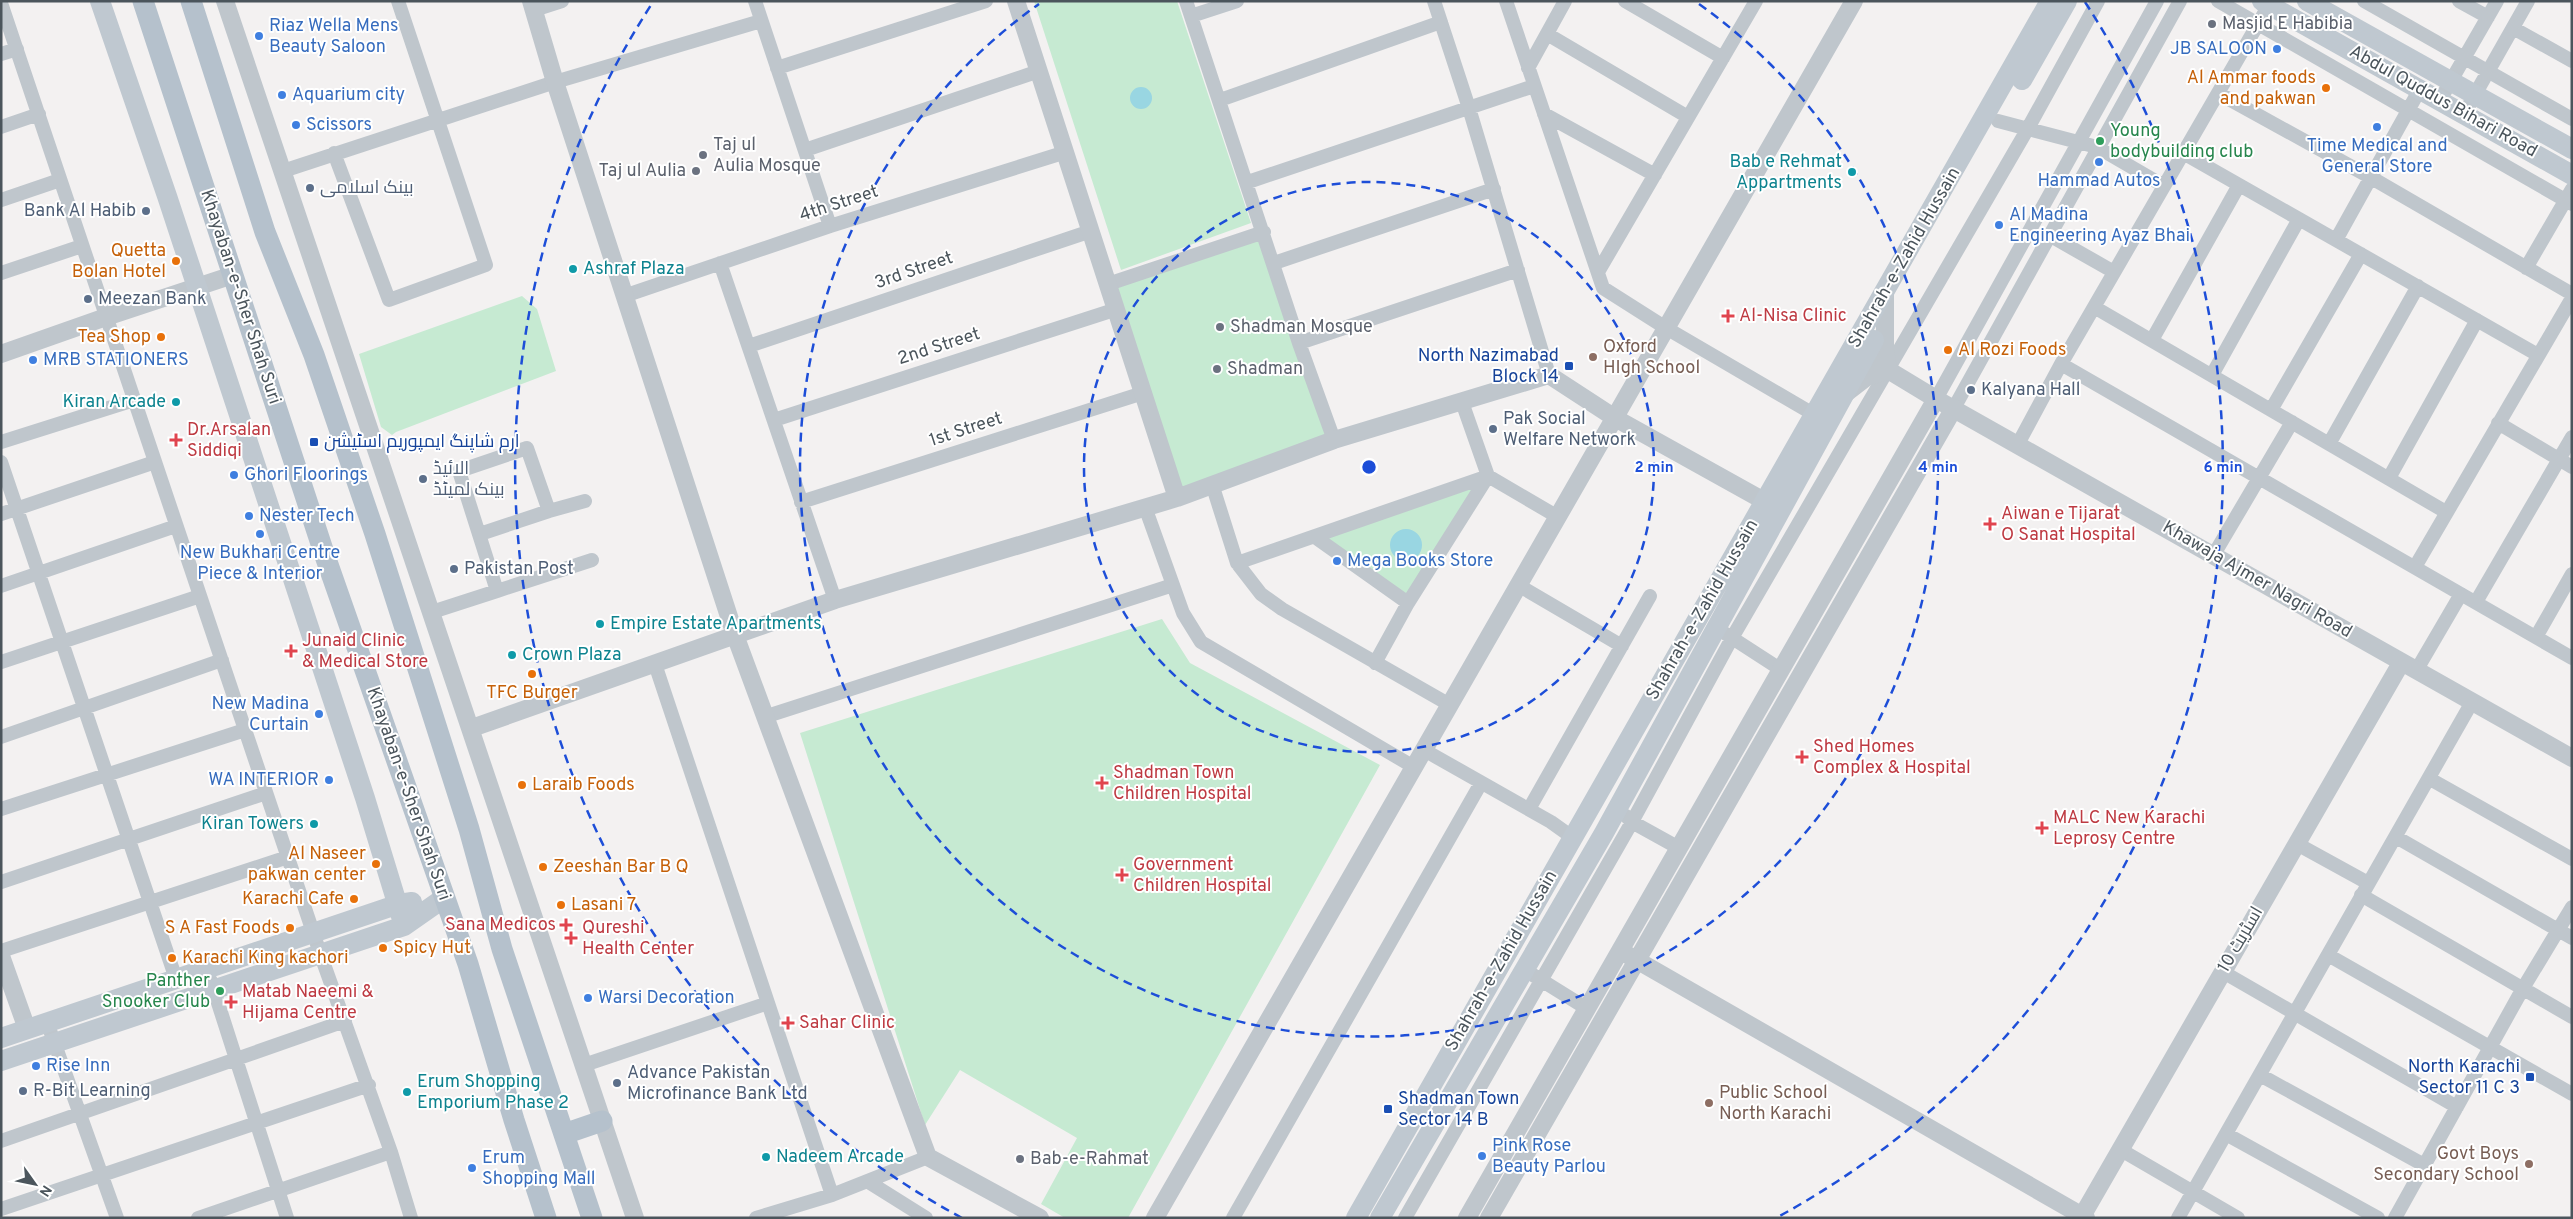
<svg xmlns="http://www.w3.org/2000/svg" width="2573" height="1219" viewBox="0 0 2573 1219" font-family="Overpass,Cairo,sans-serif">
	<rect width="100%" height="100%" fill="#f3f1f1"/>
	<path fill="#c6ead2" d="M1034,1H1177L1251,223L1121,270Z
		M1264,232L1334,440L1177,498L1108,284Z
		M522,296L537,309L556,371L396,432L392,435L381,427L359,354Z
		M1488,476L1408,603L1315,537Z
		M1162,619L1190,663L1380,765L1128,1218H1065L1041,1204L1077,1138L960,1070L925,1125L800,733Z"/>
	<path fill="#99d6e2" d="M1130 98a11 11 0 1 1 22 0a11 11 0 1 1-22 0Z
		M1390 545a16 16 0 1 1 32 0a16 16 0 1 1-32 0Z"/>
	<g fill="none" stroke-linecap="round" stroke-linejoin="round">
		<path stroke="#bfc6cc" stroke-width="14" d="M755,1L830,226
			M1186,1L1299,343L1334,440
			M1434,1L1469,108L1549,375
			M1506,1L1603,288L1666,328L1815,415
			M1625,1L1723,58
			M2218,1L2572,204
			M2364,1L2572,119
			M2459,1L2488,17
			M1,3L320,953L391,1152L411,1218
			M534,10L562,1
			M1191,16L1237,1
			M2513,28L2572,61
			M1547,34L1688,117
			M1,54L17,49
			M777,68L986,1
			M1528,68L1565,1
			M2218,93L2370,177L2572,294
			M1220,100L1441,22
			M2440,100L2497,1
			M1544,114L1655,175
			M2464,114L2528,1
			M1998,121L2097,147L2164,186
			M1,127L39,114
			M805,150L1039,71
			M334,153L389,300L486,265L398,1
			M2183,153L2538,355
			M283,171L555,82L761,21
			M1248,182L1534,86
			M1,200L60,180
			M2049,235L2114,272
			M2336,240L2420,89
			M720,263L835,600
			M1274,263L1494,189
			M2526,268L2572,189
			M1598,272L1756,1
			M1,273L82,246
			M1108,284L1264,232
			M624,296L830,226L1066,152
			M2094,307L2446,512
			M2152,340L2239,185
			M1299,343L1518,270
			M749,346L1091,231
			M2061,364L2572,658
			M2212,375L2299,219
			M1936,399L2157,1
			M1954,408L2180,1
			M2271,410L2361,254
			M774,420L1117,309
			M2498,423L2572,467
			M1,442L134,400
			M2018,444L2061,364L2269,5
			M2329,444L2418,286
			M1,462L176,979
			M2389,478L2477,320
			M1212,484L1237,563L1261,594L1282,609L1450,705
			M801,502L1143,393
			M1145,507L1183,613L1201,642L1414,767
			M1,514L155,462
			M480,534L549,511
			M1315,537L1408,603
			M2213,556L2292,422
			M1237,563L1488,476L1558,517
			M2415,567L2572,298
			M1518,585L1622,646
			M1,586L176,526
			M497,591L592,560
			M2476,602L2572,437
			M432,612L497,591L459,471L527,448L549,511L585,501
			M1726,634L1780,669
			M2536,637L2572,574
			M1,662L200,596
			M1375,663L1408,603L1488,476L1462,402
			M655,664L832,1195
			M2416,671L2461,594
			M764,717L1173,585
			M1,737L222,660
			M1424,750L1551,822L1572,837
			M2430,779L2572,859
			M1,809L245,730
			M1529,809L1650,596
			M1626,816L1632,822L1679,848
			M2396,837L2572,938
			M2297,844L2368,883
			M1,882L266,793
			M2361,895L2572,1017
			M1,951L288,857
			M2328,955L2572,1094
			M2223,972L2457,1107
			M1533,975L1586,1008
			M211,981L287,1218
			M47,1022L117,1218
			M584,1065L768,1003
			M2260,1075L2424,1165
			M2226,1134L2378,1218
			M1,1141L345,1021
			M2121,1150L2238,1218
			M867,1181L926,1218
			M1,1209L369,1085
			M198,1218L391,1152
			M756,1218L832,1195L928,1157
			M1233,1218L1481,783
			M1405,1218L1632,822L1732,638L2027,130L2098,1
			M2178,1218L2472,702
			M2395,1218L2522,990L2572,907"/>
		<path stroke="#bfc6cc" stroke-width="18" d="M225,1L635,1218
			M531,1L555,82L735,635L928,1157L1040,1218
			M1016,1L1177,498
			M1,354L106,317L233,275
			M1865,356L1936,399L2572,758
			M1845,394L1867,377L1888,370L1885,348V294
			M472,728L835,600L1177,498L1334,440L1549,375L1615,418L1766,502
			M1626,954L2086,1218
			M1,956L27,1029
			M1155,1218L1854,1
			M1467,1218L1936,399
			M1489,1218L1954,408
			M2081,1218L2401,663"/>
		<path stroke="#bfc8d0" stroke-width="20" d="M100,1L167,196L365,798L404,926
			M2262,1L2572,175
			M2307,1L2572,149
			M2022,80L2067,1
			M1,1038L399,904L412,902
			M1,1061L404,926L444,898
			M1356,1218L2050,1
			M1380,1218L1604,833L1874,340"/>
		<path stroke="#b5c1cc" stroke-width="21" d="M143,1L324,553L468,964L514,1120L546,1218
			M191,1L265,232L314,355L375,534L469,829L502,949L592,1218
			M564,1134L602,1121"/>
	</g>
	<g fill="none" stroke="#1d4ed8" stroke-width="2.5" stroke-dasharray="9 6">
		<circle cx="1369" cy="467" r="285"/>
		<path d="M1699 4A569 569 0 1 1 1039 4"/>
		<path d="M962 1218A854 854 0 0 1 653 2M2085 2A854 854 0 0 1 1776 1218"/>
	</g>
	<g fill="#6b7280" stroke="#fff" stroke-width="2">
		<circle cx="2212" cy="24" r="5"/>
		<circle cx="703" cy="155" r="5"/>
		<circle cx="696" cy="171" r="5"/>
		<circle cx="1220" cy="327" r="5"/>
		<circle cx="1217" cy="369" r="5"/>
		<circle cx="1020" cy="1159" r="5"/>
	</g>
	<g fill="#3f7fe0" stroke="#fff" stroke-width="2">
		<circle cx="259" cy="36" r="5"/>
		<circle cx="2277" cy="49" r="5"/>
		<circle cx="282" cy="95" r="5"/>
		<circle cx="296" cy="125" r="5"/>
		<circle cx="2377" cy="127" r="5"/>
		<circle cx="2099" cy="162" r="5"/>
		<circle cx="1999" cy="225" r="5"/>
		<circle cx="33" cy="360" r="5"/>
		<circle cx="234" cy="475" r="5"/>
		<circle cx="249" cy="516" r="5"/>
		<circle cx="260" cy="534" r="5"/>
		<circle cx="1337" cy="561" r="5"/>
		<circle cx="319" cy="714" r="5"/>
		<circle cx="329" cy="780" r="5"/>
		<circle cx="588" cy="998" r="5"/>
		<circle cx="36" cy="1066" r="5"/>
		<circle cx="1482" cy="1156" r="5"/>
		<circle cx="472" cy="1168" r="5"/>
	</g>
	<g fill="#e8710a" stroke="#fff" stroke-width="2">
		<circle cx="2326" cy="88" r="5"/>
		<circle cx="176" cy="261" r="5"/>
		<circle cx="161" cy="337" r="5"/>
		<circle cx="1948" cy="350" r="5"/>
		<circle cx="532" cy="674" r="5"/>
		<circle cx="522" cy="785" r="5"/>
		<circle cx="376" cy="864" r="5"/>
		<circle cx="543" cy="867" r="5"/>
		<circle cx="354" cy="899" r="5"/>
		<circle cx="561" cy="905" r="5"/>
		<circle cx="290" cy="928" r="5"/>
		<circle cx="383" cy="948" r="5"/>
		<circle cx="172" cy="958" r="5"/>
	</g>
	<g fill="#2e9e5b" stroke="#fff" stroke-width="2">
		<circle cx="2100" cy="141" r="5"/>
		<circle cx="220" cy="991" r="5"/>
	</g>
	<g fill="#0f9aa8" stroke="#fff" stroke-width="2">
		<circle cx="1852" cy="172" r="5"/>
		<circle cx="573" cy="269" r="5"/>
		<circle cx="176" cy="402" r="5"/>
		<circle cx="600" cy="624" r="5"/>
		<circle cx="512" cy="655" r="5"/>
		<circle cx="314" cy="824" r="5"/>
		<circle cx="407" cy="1092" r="5"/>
		<circle cx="766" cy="1157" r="5"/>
	</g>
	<g fill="#5c6f8a" stroke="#fff" stroke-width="2">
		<circle cx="310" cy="188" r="5"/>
		<circle cx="146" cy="211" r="5"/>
		<circle cx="88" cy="299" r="5"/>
		<circle cx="1971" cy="390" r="5"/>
		<circle cx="1493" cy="429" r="5"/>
		<circle cx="423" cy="479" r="5"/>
		<circle cx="454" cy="569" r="5"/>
		<circle cx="617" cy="1083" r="5"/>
		<circle cx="23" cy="1091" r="5"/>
	</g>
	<g fill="#e0444e" stroke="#fff" stroke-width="2">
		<path d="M1725.5 308.5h5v5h5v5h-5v5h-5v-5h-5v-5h5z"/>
		<path d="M173.5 432.5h5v5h5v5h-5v5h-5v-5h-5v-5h5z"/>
		<path d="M1987.5 516.5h5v5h5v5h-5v5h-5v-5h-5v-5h5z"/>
		<path d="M288.5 643.5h5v5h5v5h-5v5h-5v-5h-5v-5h5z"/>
		<path d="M1799.5 749.5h5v5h5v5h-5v5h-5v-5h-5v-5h5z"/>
		<path d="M1099.5 775.5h5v5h5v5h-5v5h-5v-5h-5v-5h5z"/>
		<path d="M2039.5 820.5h5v5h5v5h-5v5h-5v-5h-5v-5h5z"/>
		<path d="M1119.5 867.5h5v5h5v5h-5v5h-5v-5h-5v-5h5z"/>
		<path d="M563.5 917.5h5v5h5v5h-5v5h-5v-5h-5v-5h5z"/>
		<path d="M568.5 930.5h5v5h5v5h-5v5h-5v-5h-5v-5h5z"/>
		<path d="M228.5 994.5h5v5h5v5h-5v5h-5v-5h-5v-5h5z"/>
		<path d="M785.5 1015.5h5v5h5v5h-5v5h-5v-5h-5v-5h5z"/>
	</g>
	<g fill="#8d6e63" stroke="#fff" stroke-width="2">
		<circle cx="1593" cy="357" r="5"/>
		<circle cx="1709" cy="1103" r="5"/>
		<circle cx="2529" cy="1164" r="5"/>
	</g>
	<g fill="#1a4fb4" stroke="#fff" stroke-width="2">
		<rect x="1564" y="361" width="10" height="10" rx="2.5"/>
		<rect x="309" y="437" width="10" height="10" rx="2.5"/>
		<rect x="2525" y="1072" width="10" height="10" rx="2.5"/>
		<rect x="1383" y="1104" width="10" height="10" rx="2.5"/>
	</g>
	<g text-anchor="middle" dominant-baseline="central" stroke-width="4" stroke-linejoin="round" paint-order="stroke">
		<g font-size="18" fill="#5b616d" stroke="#fff" text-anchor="start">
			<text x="2222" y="24">Masjid E Habibia</text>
			<text x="713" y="145">Taj ul<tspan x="713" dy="21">Aulia Mosque</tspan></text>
			<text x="686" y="171" text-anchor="end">Taj ul Aulia</text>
			<text x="1230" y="327">Shadman Mosque</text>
			<text x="1227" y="369">Shadman</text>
			<text x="1030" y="1159">Bab-e-Rahmat</text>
		</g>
		<g font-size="18" fill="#366cbe" stroke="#fff" text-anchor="start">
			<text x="269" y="26">Riaz Wella Mens<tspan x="269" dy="21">Beauty Saloon</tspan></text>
			<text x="2267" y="49" text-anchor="end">JB SALOON</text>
			<text x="292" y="95">Aquarium city</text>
			<text x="306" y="125">Scissors</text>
			<text x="2377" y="146" text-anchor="middle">Time Medical and<tspan x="2377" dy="21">General Store</tspan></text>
			<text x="2099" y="181" text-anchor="middle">Hammad Autos</text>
			<text x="2009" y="215">Al Madina<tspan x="2009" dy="21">Engineering Ayaz Bhai</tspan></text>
			<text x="43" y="360">MRB STATIONERS</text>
			<text x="244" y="475">Ghori Floorings</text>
			<text x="259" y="516">Nester Tech</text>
			<text x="260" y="553" text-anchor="middle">New Bukhari Centre<tspan x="260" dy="21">Piece &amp; Interior</tspan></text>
			<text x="1347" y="561">Mega Books Store</text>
			<text x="309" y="704" text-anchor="end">New Madina<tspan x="309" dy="21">Curtain</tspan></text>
			<text x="319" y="780" text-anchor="end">WA INTERIOR</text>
			<text x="598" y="998">Warsi Decoration</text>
			<text x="46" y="1066">Rise Inn</text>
			<text x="1492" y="1146">Pink Rose<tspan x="1492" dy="21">Beauty Parlou</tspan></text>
			<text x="482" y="1158">Erum<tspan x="482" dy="21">Shopping Mall</tspan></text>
		</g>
		<g font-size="18" fill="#c56008" stroke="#fff" text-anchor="end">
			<text x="2316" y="78">Al Ammar foods<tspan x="2316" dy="21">and pakwan</tspan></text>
			<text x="166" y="251">Quetta<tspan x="166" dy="21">Bolan Hotel</tspan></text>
			<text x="151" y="337">Tea Shop</text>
			<text x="1958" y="350" text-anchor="start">Al Rozi Foods</text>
			<text x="532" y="693" text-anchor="middle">TFC Burger</text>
			<text x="532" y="785" text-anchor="start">Laraib Foods</text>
			<text x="366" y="854">Al Naseer<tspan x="366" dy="21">pakwan center</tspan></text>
			<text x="553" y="867" text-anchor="start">Zeeshan Bar B Q</text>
			<text x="344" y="899">Karachi Cafe</text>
			<text x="571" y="905" text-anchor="start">Lasani 7</text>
			<text x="280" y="928">S A Fast Foods</text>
			<text x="393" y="948" text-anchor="start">Spicy Hut</text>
			<text x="182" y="958" text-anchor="start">Karachi King kachori</text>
		</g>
		<g font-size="18" fill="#4b555c" stroke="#fff">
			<text transform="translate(2443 102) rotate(29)">Abdul Quddus Bihari Road</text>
			<text transform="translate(839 204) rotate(-18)">4th Street</text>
			<text transform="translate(1905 258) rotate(-60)">Shahrah-e-Zahid Hussain</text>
			<text transform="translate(914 271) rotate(-19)">3rd Street</text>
			<text transform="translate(240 297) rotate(72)">Khayaban-e-Sher Shah Suri</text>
			<text transform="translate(939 347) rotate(-18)">2nd Street</text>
			<text transform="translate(966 430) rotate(-18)">1st Street</text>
			<text transform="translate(2257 580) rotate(30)">Khawaja Ajmer Nagri Road</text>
			<text transform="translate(1703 610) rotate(-60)">Shahrah-e-Zahid Hussain</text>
			<text transform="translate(408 794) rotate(71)">Khayaban-e-Sher Shah Suri</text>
			<text transform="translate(2241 940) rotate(-60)">اسٹریٹ 10</text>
			<text transform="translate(1502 961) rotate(-60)">Shahrah-e-Zahid Hussain</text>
		</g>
		<g font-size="18" fill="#27864d" stroke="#fff" text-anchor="start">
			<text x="2110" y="131">Young<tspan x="2110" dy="21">bodybuilding club</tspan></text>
			<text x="210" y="981" text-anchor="end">Panther<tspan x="210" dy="21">Snooker Club</tspan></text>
		</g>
		<g font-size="18" fill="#0d838f" stroke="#fff" text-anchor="start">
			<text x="1842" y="162" text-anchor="end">Bab e Rehmat<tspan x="1842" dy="21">Appartments</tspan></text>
			<text x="583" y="269">Ashraf Plaza</text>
			<text x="166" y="402" text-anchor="end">Kiran Arcade</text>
			<text x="610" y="624">Empire Estate Apartments</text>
			<text x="522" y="655">Crown Plaza</text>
			<text x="304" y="824" text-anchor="end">Kiran Towers</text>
			<text x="417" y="1082">Erum Shopping<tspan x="417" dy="21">Emporium Phase 2</tspan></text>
			<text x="776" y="1157">Nadeem Arcade</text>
		</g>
		<g font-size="18" fill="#4e5e75" stroke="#fff" text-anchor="start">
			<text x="320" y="188">بینک اسلامی</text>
			<text x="136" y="211" text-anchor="end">Bank Al Habib</text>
			<text x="98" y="299">Meezan Bank</text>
			<text x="1981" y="390">Kalyana Hall</text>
			<text x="1503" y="419">Pak Social<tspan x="1503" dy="21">Welfare Network</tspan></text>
			<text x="433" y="469">الائیڈ<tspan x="433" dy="21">بینک لمیٹڈ</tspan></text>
			<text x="464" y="569">Pakistan Post</text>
			<text x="627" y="1073">Advance Pakistan<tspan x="627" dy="21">Microfinance Bank Ltd</tspan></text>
			<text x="33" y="1091">R-Bit Learning</text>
		</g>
		<g font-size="18" fill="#be3a42" stroke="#fff" text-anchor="start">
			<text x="1739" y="316">Al-Nisa Clinic</text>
			<text x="187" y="430">Dr.Arsalan<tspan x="187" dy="21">Siddiqi</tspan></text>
			<text x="2001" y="514">Aiwan e Tijarat<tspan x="2001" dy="21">O Sanat Hospital</tspan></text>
			<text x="302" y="641">Junaid Clinic<tspan x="302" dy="21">&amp; Medical Store</tspan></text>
			<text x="1813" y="747">Shed Homes<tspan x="1813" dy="21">Complex &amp; Hospital</tspan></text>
			<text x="1113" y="773">Shadman Town<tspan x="1113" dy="21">Children Hospital</tspan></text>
			<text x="2053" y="818">MALC New Karachi<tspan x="2053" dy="21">Leprosy Centre</tspan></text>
			<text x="1133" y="865">Government<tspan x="1133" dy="21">Children Hospital</tspan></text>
			<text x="556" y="925" text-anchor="end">Sana Medicos</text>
			<text x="582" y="928">Qureshi<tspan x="582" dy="21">Health Center</tspan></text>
			<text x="242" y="992">Matab Naeemi &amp;<tspan x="242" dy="21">Hijama Centre</tspan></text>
			<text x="799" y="1023">Sahar Clinic</text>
		</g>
		<g font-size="18" fill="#785e54" stroke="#fff" text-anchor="start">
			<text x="1603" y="347">Oxford<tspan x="1603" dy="21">HIgh School</tspan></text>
			<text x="1719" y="1093">Public School<tspan x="1719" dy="21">North Karachi</tspan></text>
			<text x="2519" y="1154" text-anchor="end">Govt Boys<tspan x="2519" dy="21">Secondary School</tspan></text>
		</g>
		<g font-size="18" fill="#164399" stroke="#fff" text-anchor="end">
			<text x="1559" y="356">North Nazimabad<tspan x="1559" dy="21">Block 14</tspan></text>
			<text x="324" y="442" text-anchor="start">ارم شاپنگ ایمپوریم اسٹیشن</text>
			<text x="2520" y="1067">North Karachi<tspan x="2520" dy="21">Sector 11 C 3</tspan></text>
			<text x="1398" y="1099" text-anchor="start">Shadman Town<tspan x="1398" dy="21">Sector 14 B</tspan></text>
		</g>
	</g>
	<circle cx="1369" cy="467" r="8" fill="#1d4ed8" stroke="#fff" stroke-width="2.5"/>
	<g font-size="15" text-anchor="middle" font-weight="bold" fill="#1d4ed8" stroke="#fff" stroke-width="4" stroke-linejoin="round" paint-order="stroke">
		<text x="1654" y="472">2 min</text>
		<text x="1938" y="472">4 min</text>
		<text x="2223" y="472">6 min</text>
	</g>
	<rect width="2573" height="1219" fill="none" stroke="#4b555c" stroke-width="5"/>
	<g transform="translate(35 1184) rotate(123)" stroke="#ffffff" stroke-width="4" paint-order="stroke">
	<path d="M0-4L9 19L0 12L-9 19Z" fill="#4b555c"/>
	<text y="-8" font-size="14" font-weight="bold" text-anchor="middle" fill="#4b555c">N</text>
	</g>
</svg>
